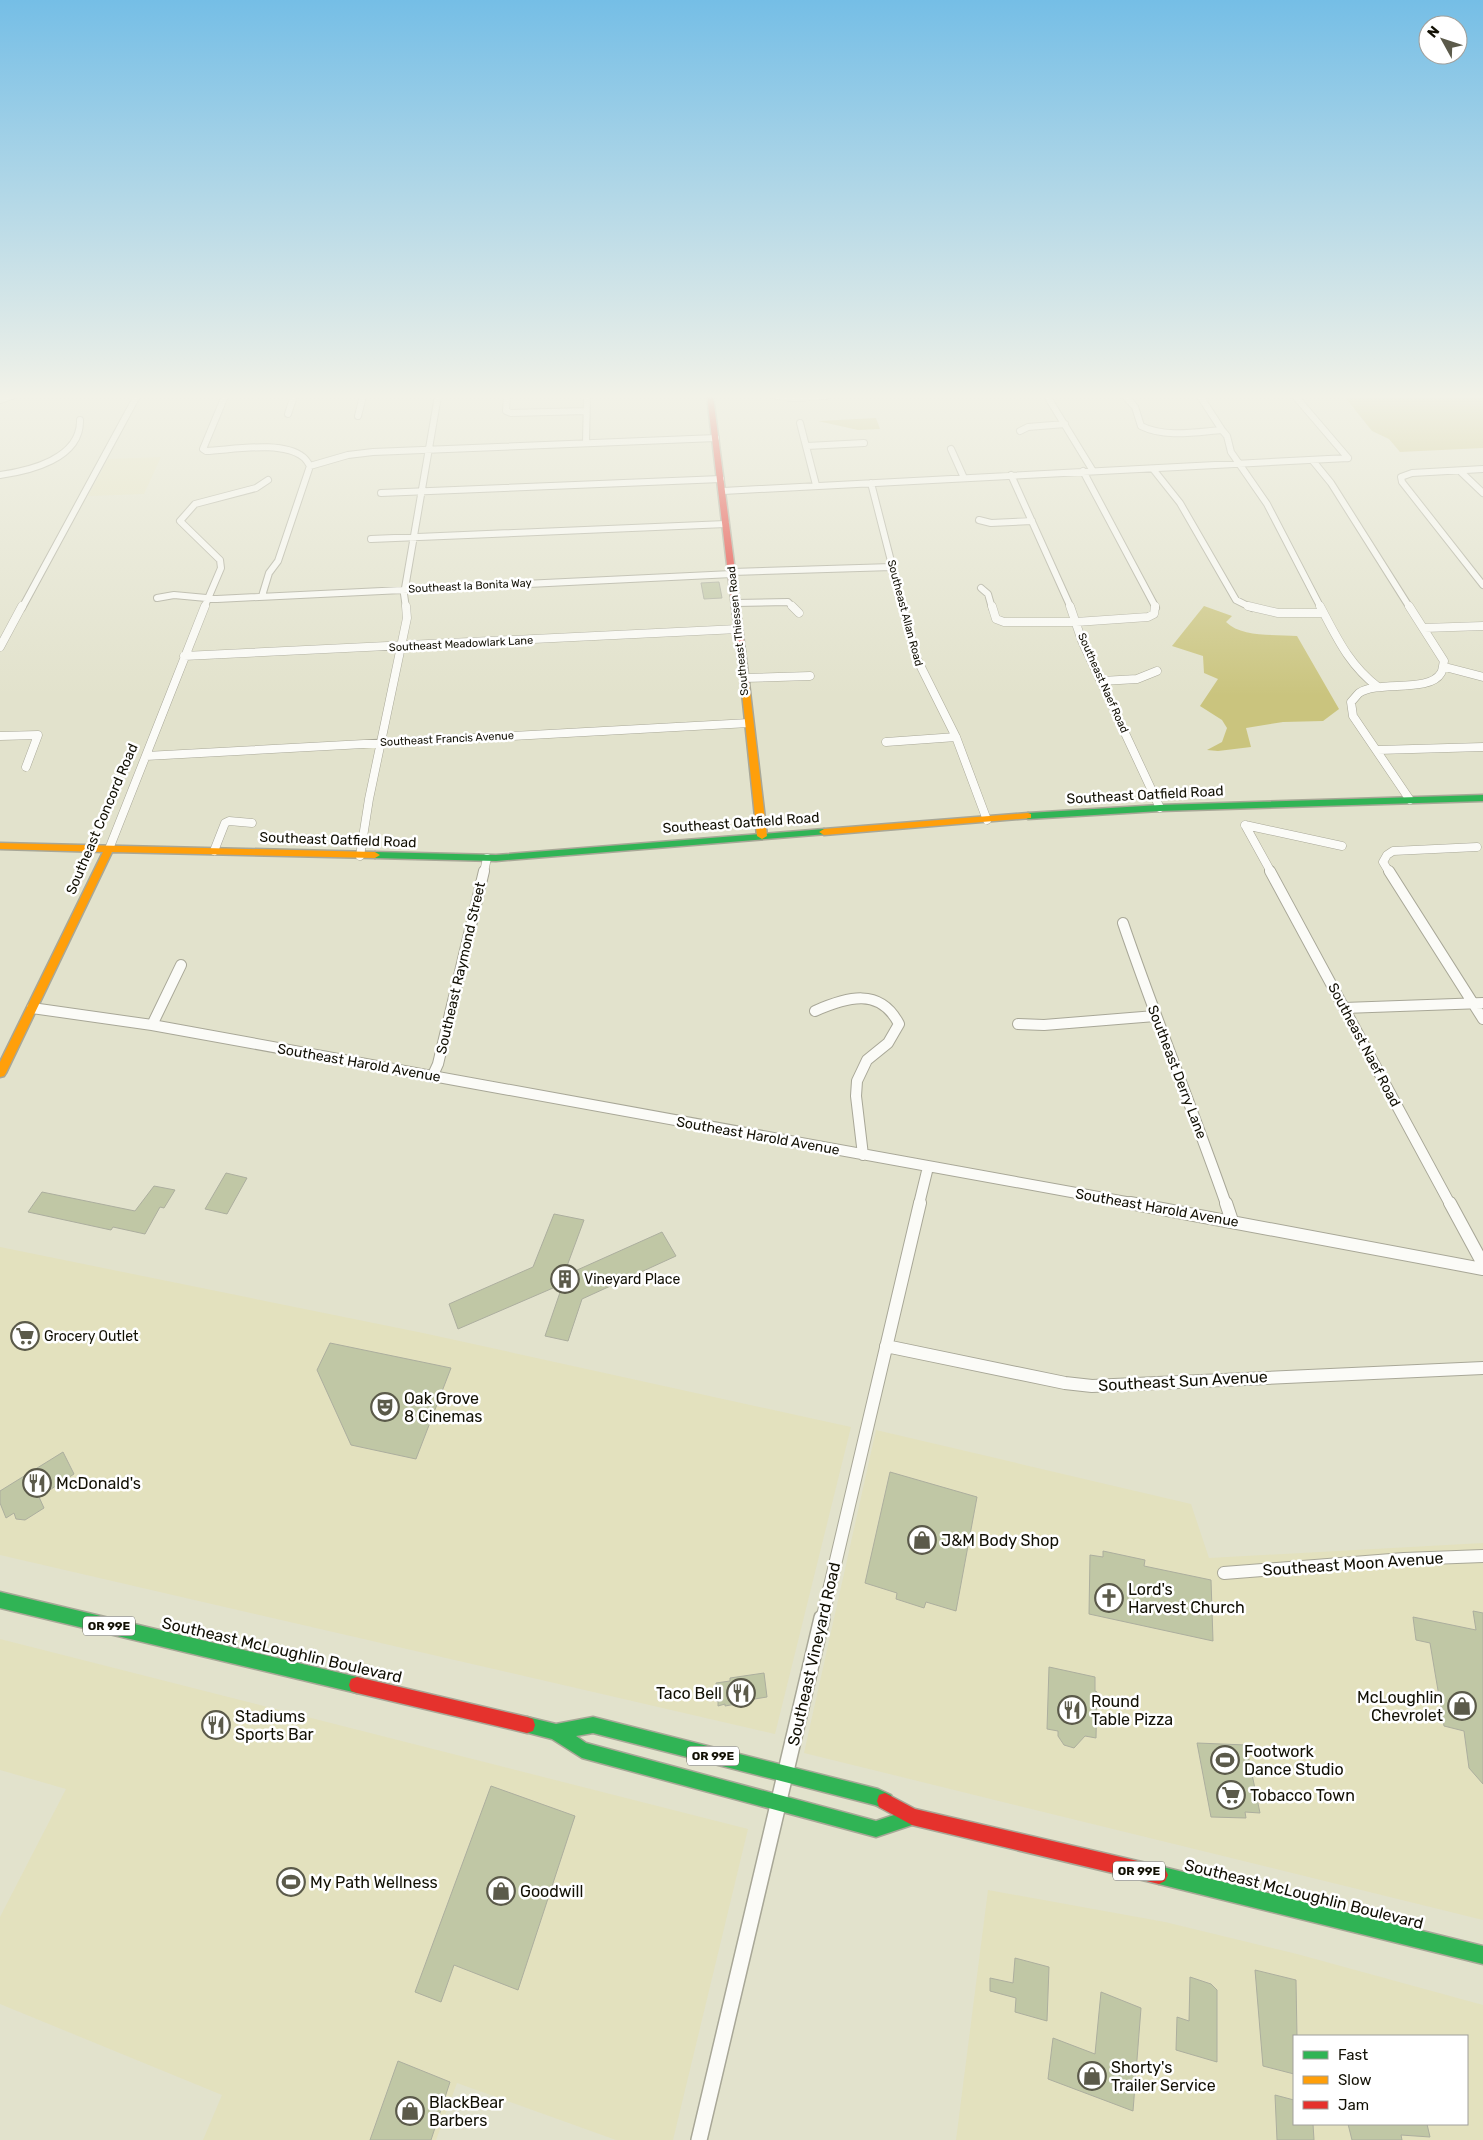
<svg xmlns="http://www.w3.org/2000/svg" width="1483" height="2140" viewBox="0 0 1483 2140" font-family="Rubik,sans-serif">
	<rect width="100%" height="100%" fill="#e2e2cc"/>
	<path fill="#e3e1be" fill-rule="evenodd" d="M161,457L144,494L88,496L108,459Z
		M0,1247L423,1333L851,1427L775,1734L0,1555Z
		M876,1430L1191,1504L1209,1558L1483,1543V1920L804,1753Z
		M0,1639L748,1829L673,2140H616L457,2083L436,2140H203L222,2095L0,2004V1917L66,1789L0,1770Z
		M988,1890L1165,1922L1297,1954L1483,2005V2140H956ZM1294,2036H1467V2124H1294Z"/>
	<path fill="#cac47e" d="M1344,396H1483V448L1400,452L1389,439L1372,431Z
		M876,418L880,429L858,430L818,421Z
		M1204,606L1232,616L1226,622C1242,638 1275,634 1297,636L1339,709L1323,721L1283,722L1246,728L1251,747L1218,751L1207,750L1222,742L1227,728L1222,720L1200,706L1218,679L1204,673L1203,656L1172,646Z"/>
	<path fill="#c0c7a5" stroke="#acae9e" d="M719,582L722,598L704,599L701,583Z
		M226,1173L247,1178L227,1214L205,1209Z
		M154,1186L175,1190L164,1208L160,1207L145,1234L113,1227L111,1230L28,1212L42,1192L135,1211Z
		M554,1214L584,1220L560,1285L458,1329L449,1304L533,1267Z
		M662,1232L676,1256L582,1299L568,1341L545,1336L566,1275Z
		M330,1343L451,1368L416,1459L351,1445L317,1370Z
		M63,1452L74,1474L39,1497L44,1508L25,1520L16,1519L14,1513L6,1518L0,1503V1491Z
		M890,1472L977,1497L956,1611L926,1602L924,1608L896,1599L897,1593L865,1583Z
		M1103,1551L1145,1560L1144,1566L1211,1580L1213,1641L1089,1614L1090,1555L1103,1557Z
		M1473,1611L1483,1613V1784L1469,1768L1464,1731L1444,1726L1430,1643L1416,1640L1413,1617L1476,1630Z
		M1049,1667L1095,1677V1691L1097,1692L1096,1738L1085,1736L1074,1748L1064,1745L1058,1736V1731L1047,1729Z
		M764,1673L767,1697L736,1702V1704L725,1706V1704L718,1706V1701H716V1683L730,1681V1678Z
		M1197,1743L1246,1745L1260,1813L1245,1812L1246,1818L1211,1817Z
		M491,1786L575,1816L518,1990L454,1965L441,2002L415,1992Z
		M1015,1958L1049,1967L1047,2021L1015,2012L1016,1998L990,1991V1978L1013,1983Z
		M1255,1970L1296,1980L1297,2036H1294V2074L1263,2066Z
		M1190,1977L1211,1984L1217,1990V2062L1176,2050L1177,2017L1189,2021Z
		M1101,1992L1141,2008L1133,2111L1048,2079L1053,2038L1095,2054Z
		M398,2061L450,2082L431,2140H370Z
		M1275,2095L1294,2100V2124H1313L1314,2140H1277Z
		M1348,2124H1427L1430,2137L1401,2135L1402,2140H1352Z"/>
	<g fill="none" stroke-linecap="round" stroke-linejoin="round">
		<defs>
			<path id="street-far4" d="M225,396L203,449L206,451C232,450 282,440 303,457C306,459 308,463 310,466L278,561L269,573L262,596
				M507,396L506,411L511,413L586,411
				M776,396L794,398L825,396
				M1047,396L1093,471
				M1125,396L1135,407L1141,426C1165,438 1196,432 1222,430L1200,396
				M1295,396L1348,458
				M0,400L12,396
				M288,414L294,396
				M358,416L363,396
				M800,423L816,485
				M1222,430L1227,436L1231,452L1267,504L1321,608
				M1020,431L1028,427L1065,424
				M586,443L587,396
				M807,446L864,443
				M951,449L964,478
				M1313,461L1331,483L1410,608
				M310,466L348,455L373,452L716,438
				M1153,469L1180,503L1236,600L1252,608
				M1483,469L1412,473L1401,477L1402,482L1483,585
				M1083,471L1156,608
				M1461,472L1483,493
				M0,475C29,471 81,459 80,420
				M1011,475L1071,608
				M871,483L903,608
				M723,491L1348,458
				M381,493L721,479
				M979,520L991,523L1032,521
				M371,539L726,524
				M732,572L892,567
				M981,588L988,594L992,608
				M157,598L174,595L217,599L732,574
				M735,603L788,602L794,608
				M22,608L137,396
				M204,608L221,568L220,560L180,521L195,504L256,488L268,480
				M406,608L404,594L438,396"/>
			<path id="street-far3" d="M792,606L799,613
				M903,606L916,657L956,737L987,820
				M992,606L996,619L1004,622H1076L1148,617L1154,614L1155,606
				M1070,606L1082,641L1160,808
				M1248,606L1278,613H1323
				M1320,606C1337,638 1349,665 1378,687
				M1409,606L1444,661C1443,664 1443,670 1441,673C1430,693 1378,680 1359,693C1356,696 1354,699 1351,702L1353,716L1410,800
				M1424,628L1483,626
				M0,647L22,606
				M184,656L738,629
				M1445,667L1483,677
				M744,678L810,676
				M1102,681L1137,679L1157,671
				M0,736L38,735L26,767
				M886,742L956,737
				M1378,750L1483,747
				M146,756L749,723
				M1245,825L1271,872
				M1245,825L1342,846
				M109,849L205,606
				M214,851L225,823L229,821L252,823
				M360,856L369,799L407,618L406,606
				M484,872L487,858
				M1389,872L1383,862L1387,855L1393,851L1477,847"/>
			<path id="street-far2" d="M1270,871L1450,1204
				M1389,871L1483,1019
				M1123,923C1155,1017 1193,1110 1226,1204
				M32,1008L152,1025L1137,1204
				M1344,1008L1483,1003
				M815,1011C847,997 880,987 899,1024L888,1043L867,1060L857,1081L856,1096L863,1155
				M1018,1024L1044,1025L1155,1016
				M152,1025L181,965
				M432,1077L438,1064L484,871
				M919,1204L928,1167"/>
			<path id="street-far1" d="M1130,1203L1483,1269
				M1226,1203L1232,1221
				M1450,1203L1483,1264
				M886,1346L1065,1383L1092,1386L1483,1368
				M1224,1573L1404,1559L1483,1556
				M822,1620L920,1203"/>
			<path id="street" d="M699,2140L822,1618"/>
			<path id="fast" d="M1483,795V801L1160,811L1028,819L1023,816L1028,813L1160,805Z
				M824,829L829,832L827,834L496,861L375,858L370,855L375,852L496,855Z
				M0,1592L357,1677L363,1679L365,1685L363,1691L357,1693L0,1608Z
				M527,1717L556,1724L593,1717L878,1789L891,1795L893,1801L891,1807L885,1809L875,1805L593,1733L576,1736L586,1743L876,1821L912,1809L918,1811L920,1817L918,1823L876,1837L582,1758L552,1739L521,1731L519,1725L521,1719Z
				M1159,1866L1483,1946V1964L1159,1884L1153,1881L1150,1875L1153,1869Z"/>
			<path id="slow" d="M745,680L749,683L767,836L762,839L757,836L741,683Z
				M1028,813L1031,814V818L824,835L819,832L824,829Z
				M0,843L375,852L380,855L375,858L112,852L6,1073L4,1076L0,1077V1062L103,852L0,849Z"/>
			<path id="jam" d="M707,396H713L749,683L745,686L741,683Z
				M357,1677L527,1717L533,1719L535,1725L533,1731L527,1733L357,1693L351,1691L349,1685L351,1679Z
				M885,1793L915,1809L1159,1866L1165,1869L1168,1875L1165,1881L1159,1884L912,1825L879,1807L877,1801L879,1795Z"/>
		</defs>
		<use href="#street-far4" stroke="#a8a797" stroke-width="8"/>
		<use href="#street-far3" stroke="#a8a797" stroke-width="9"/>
		<use href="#street-far2" stroke="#a8a797" stroke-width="12"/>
		<use href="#street-far1" stroke="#a8a797" stroke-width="14"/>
		<use href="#street" stroke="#a8a797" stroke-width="18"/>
		<use href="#fast" stroke="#a8a797" stroke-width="3"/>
		<use href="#slow" stroke="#a8a797" stroke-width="3"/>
		<use href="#jam" stroke="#a8a797" stroke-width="3"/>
		<use href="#street-far4" stroke="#fbfbf7" stroke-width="6"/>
		<use href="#street-far3" stroke="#fbfbf7" stroke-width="8"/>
		<use href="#street-far2" stroke="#fbfbf7" stroke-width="10"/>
		<use href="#street-far1" stroke="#fbfbf7" stroke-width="12"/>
		<use href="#street" stroke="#fbfbf7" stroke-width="15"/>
		<use href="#fast" fill="#30b455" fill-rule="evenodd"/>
		<use href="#slow" fill="#ff9f0a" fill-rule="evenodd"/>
		<use href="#jam" fill="#e5322d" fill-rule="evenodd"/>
	</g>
	<linearGradient id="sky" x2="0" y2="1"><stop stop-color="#75bee6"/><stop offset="0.57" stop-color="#f2f2e8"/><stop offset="1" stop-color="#f2f2e8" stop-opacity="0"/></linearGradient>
	<rect width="1483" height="696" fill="url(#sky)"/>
	<defs>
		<symbol id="building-ring" viewBox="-11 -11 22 22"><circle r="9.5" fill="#fff" stroke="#5b5a4a" stroke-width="1.5"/><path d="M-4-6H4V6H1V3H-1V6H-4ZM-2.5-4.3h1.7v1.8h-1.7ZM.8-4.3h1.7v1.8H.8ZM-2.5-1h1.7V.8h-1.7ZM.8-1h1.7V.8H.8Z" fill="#5b5a4a"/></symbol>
		<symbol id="supermarket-ring" viewBox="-11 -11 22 22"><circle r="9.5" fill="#fff" stroke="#5b5a4a" stroke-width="1.5"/><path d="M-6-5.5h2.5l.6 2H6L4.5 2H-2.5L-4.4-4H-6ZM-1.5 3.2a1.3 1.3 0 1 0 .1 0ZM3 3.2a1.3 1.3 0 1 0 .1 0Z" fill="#5b5a4a"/></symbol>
		<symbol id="theatre-ring" viewBox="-11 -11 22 22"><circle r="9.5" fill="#fff" stroke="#5b5a4a" stroke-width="1.5"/><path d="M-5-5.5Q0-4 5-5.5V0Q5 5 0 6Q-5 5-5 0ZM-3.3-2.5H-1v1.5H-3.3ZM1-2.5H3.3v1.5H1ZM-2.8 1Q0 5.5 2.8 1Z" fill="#5b5a4a"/></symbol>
		<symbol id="restaurant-ring" viewBox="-11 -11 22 22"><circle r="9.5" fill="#fff" stroke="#5b5a4a" stroke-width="1.5"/><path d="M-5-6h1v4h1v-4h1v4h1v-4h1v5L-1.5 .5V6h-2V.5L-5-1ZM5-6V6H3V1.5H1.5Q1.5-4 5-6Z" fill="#5b5a4a"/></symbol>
		<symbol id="shop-ring" viewBox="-11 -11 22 22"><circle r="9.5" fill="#fff" stroke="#5b5a4a" stroke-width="1.5"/><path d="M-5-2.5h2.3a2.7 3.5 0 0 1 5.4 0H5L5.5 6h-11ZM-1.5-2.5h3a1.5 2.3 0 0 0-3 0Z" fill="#5b5a4a"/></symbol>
		<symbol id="church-ring" viewBox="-11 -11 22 22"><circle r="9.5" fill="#fff" stroke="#5b5a4a" stroke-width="1.5"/><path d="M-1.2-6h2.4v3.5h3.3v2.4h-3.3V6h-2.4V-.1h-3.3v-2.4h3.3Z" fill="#5b5a4a"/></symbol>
		<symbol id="stadium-ring" viewBox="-11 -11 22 22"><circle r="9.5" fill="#fff" stroke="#5b5a4a" stroke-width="1.5"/><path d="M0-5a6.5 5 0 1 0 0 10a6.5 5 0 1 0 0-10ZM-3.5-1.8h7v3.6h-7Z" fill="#5b5a4a"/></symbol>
	</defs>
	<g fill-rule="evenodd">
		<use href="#building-ring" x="549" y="1263" width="32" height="32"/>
		<use href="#supermarket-ring" x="9" y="1320" width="32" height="32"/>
		<use href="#theatre-ring" x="369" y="1391" width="32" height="32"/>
		<use href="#restaurant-ring" x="21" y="1467" width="32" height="32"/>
		<use href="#shop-ring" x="906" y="1524" width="32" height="32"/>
		<use href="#church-ring" x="1093" y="1582" width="32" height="32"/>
		<use href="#restaurant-ring" x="725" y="1677" width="32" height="32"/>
		<use href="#shop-ring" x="1446" y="1690" width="32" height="32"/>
		<use href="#restaurant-ring" x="1056" y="1694" width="32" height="32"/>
		<use href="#restaurant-ring" x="200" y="1709" width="32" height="32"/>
		<use href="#stadium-ring" x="1209" y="1744" width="32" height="32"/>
		<use href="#supermarket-ring" x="1215" y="1779" width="32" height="32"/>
		<use href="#stadium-ring" x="275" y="1866" width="32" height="32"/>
		<use href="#shop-ring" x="485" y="1875" width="32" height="32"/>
		<use href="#shop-ring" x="1076" y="2060" width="32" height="32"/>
		<use href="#shop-ring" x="394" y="2095" width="32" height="32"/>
	</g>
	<g text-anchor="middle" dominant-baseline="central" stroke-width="5" stroke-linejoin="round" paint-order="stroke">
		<g font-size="11" fill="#121004" stroke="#fff">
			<text transform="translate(470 586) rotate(-3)">Southeast la Bonita Way</text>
			<text transform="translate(905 613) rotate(75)">Southeast Allan Road</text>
			<text transform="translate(738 631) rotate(-96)">Southeast Thiessen Road</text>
			<text transform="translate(461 644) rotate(-3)">Southeast Meadowlark Lane</text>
			<text transform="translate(1103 683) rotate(66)">Southeast Naef Road</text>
			<text transform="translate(447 739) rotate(-3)">Southeast Francis Avenue</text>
		</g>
		<g fill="#fff" stroke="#59584f" stroke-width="1">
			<rect x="83" y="1616.5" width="52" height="19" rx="4"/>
			<rect x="687" y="1746.5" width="52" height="19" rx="4"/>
			<rect x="1113" y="1861.5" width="52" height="19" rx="4"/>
		</g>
		<g font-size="12" font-weight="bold" fill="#121004">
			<text x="109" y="1626">OR 99E</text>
			<text x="713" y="1756">OR 99E</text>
			<text x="1139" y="1871">OR 99E</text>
		</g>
		<g font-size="14" fill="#121004" stroke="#fff">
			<text transform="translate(1145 795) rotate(-3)">Southeast Oatfield Road</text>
			<text transform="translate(102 819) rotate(-67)">Southeast Concord Road</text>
			<text transform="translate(741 823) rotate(-4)">Southeast Oatfield Road</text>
			<text transform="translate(338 840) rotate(2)">Southeast Oatfield Road</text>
			<text transform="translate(461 968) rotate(-77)">Southeast Raymond Street</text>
			<text transform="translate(1364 1045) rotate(62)">Southeast Naef Road</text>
			<text transform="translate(359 1063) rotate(10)">Southeast Harold Avenue</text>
			<text transform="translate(1177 1072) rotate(69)">Southeast Derry Lane</text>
			<text transform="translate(758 1136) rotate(10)">Southeast Harold Avenue</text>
			<text transform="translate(1157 1208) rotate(10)">Southeast Harold Avenue</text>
		</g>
		<g font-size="14" fill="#121004" stroke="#fff" text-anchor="start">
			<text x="584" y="1279">Vineyard Place</text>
			<text x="44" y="1336">Grocery Outlet</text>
		</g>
		<g font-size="16" fill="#121004" stroke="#fff">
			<text transform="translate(1183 1381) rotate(-3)">Southeast Sun Avenue</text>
			<text transform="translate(1353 1564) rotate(-4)">Southeast Moon Avenue</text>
			<text transform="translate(282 1650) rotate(13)">Southeast McLoughlin Boulevard</text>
			<text transform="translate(814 1654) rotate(-77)">Southeast Vineyard Road</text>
			<text transform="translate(1304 1894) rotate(14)">Southeast McLoughlin Boulevard</text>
		</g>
		<g font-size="16" fill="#121004" stroke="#fff" text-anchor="start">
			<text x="404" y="1398">Oak Grove<tspan x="404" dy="18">8 Cinemas</tspan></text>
			<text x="56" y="1483">McDonald's</text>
			<text x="941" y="1540">J&amp;M Body Shop</text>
			<text x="1128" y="1589">Lord's<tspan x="1128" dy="18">Harvest Church</tspan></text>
			<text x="722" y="1693" text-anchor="end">Taco Bell</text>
			<text x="1443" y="1697" text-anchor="end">McLoughlin<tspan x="1443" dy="18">Chevrolet</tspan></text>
			<text x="1091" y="1701">Round<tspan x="1091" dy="18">Table Pizza</tspan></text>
			<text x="235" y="1716">Stadiums<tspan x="235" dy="18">Sports Bar</tspan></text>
			<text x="1244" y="1751">Footwork<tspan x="1244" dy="18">Dance Studio</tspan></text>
			<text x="1250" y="1795">Tobacco Town</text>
			<text x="310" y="1882">My Path Wellness</text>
			<text x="520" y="1891">Goodwill</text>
			<text x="1111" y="2067">Shorty's<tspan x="1111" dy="18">Trailer Service</tspan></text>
			<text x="429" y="2102">BlackBear<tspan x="429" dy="18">Barbers</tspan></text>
		</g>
	</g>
	<rect x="1293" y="2035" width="175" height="90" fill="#ffffff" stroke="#a09f9b"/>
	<rect x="1303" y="2051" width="25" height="8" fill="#30b455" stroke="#a09f9b"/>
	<text x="1338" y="2060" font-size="15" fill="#121004">Fast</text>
	<rect x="1303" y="2076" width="25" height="8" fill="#ff9f0a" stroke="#a09f9b"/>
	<text x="1338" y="2085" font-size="15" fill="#121004">Slow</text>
	<rect x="1303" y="2101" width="25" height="8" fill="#e5322d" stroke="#a09f9b"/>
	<text x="1338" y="2110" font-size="15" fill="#121004">Jam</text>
	<g transform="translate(1443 40) rotate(310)"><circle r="24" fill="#ffffff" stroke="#a09f9b"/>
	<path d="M0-4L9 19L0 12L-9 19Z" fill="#5b5a4a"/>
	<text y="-8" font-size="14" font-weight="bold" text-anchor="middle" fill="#121004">N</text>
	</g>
</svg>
